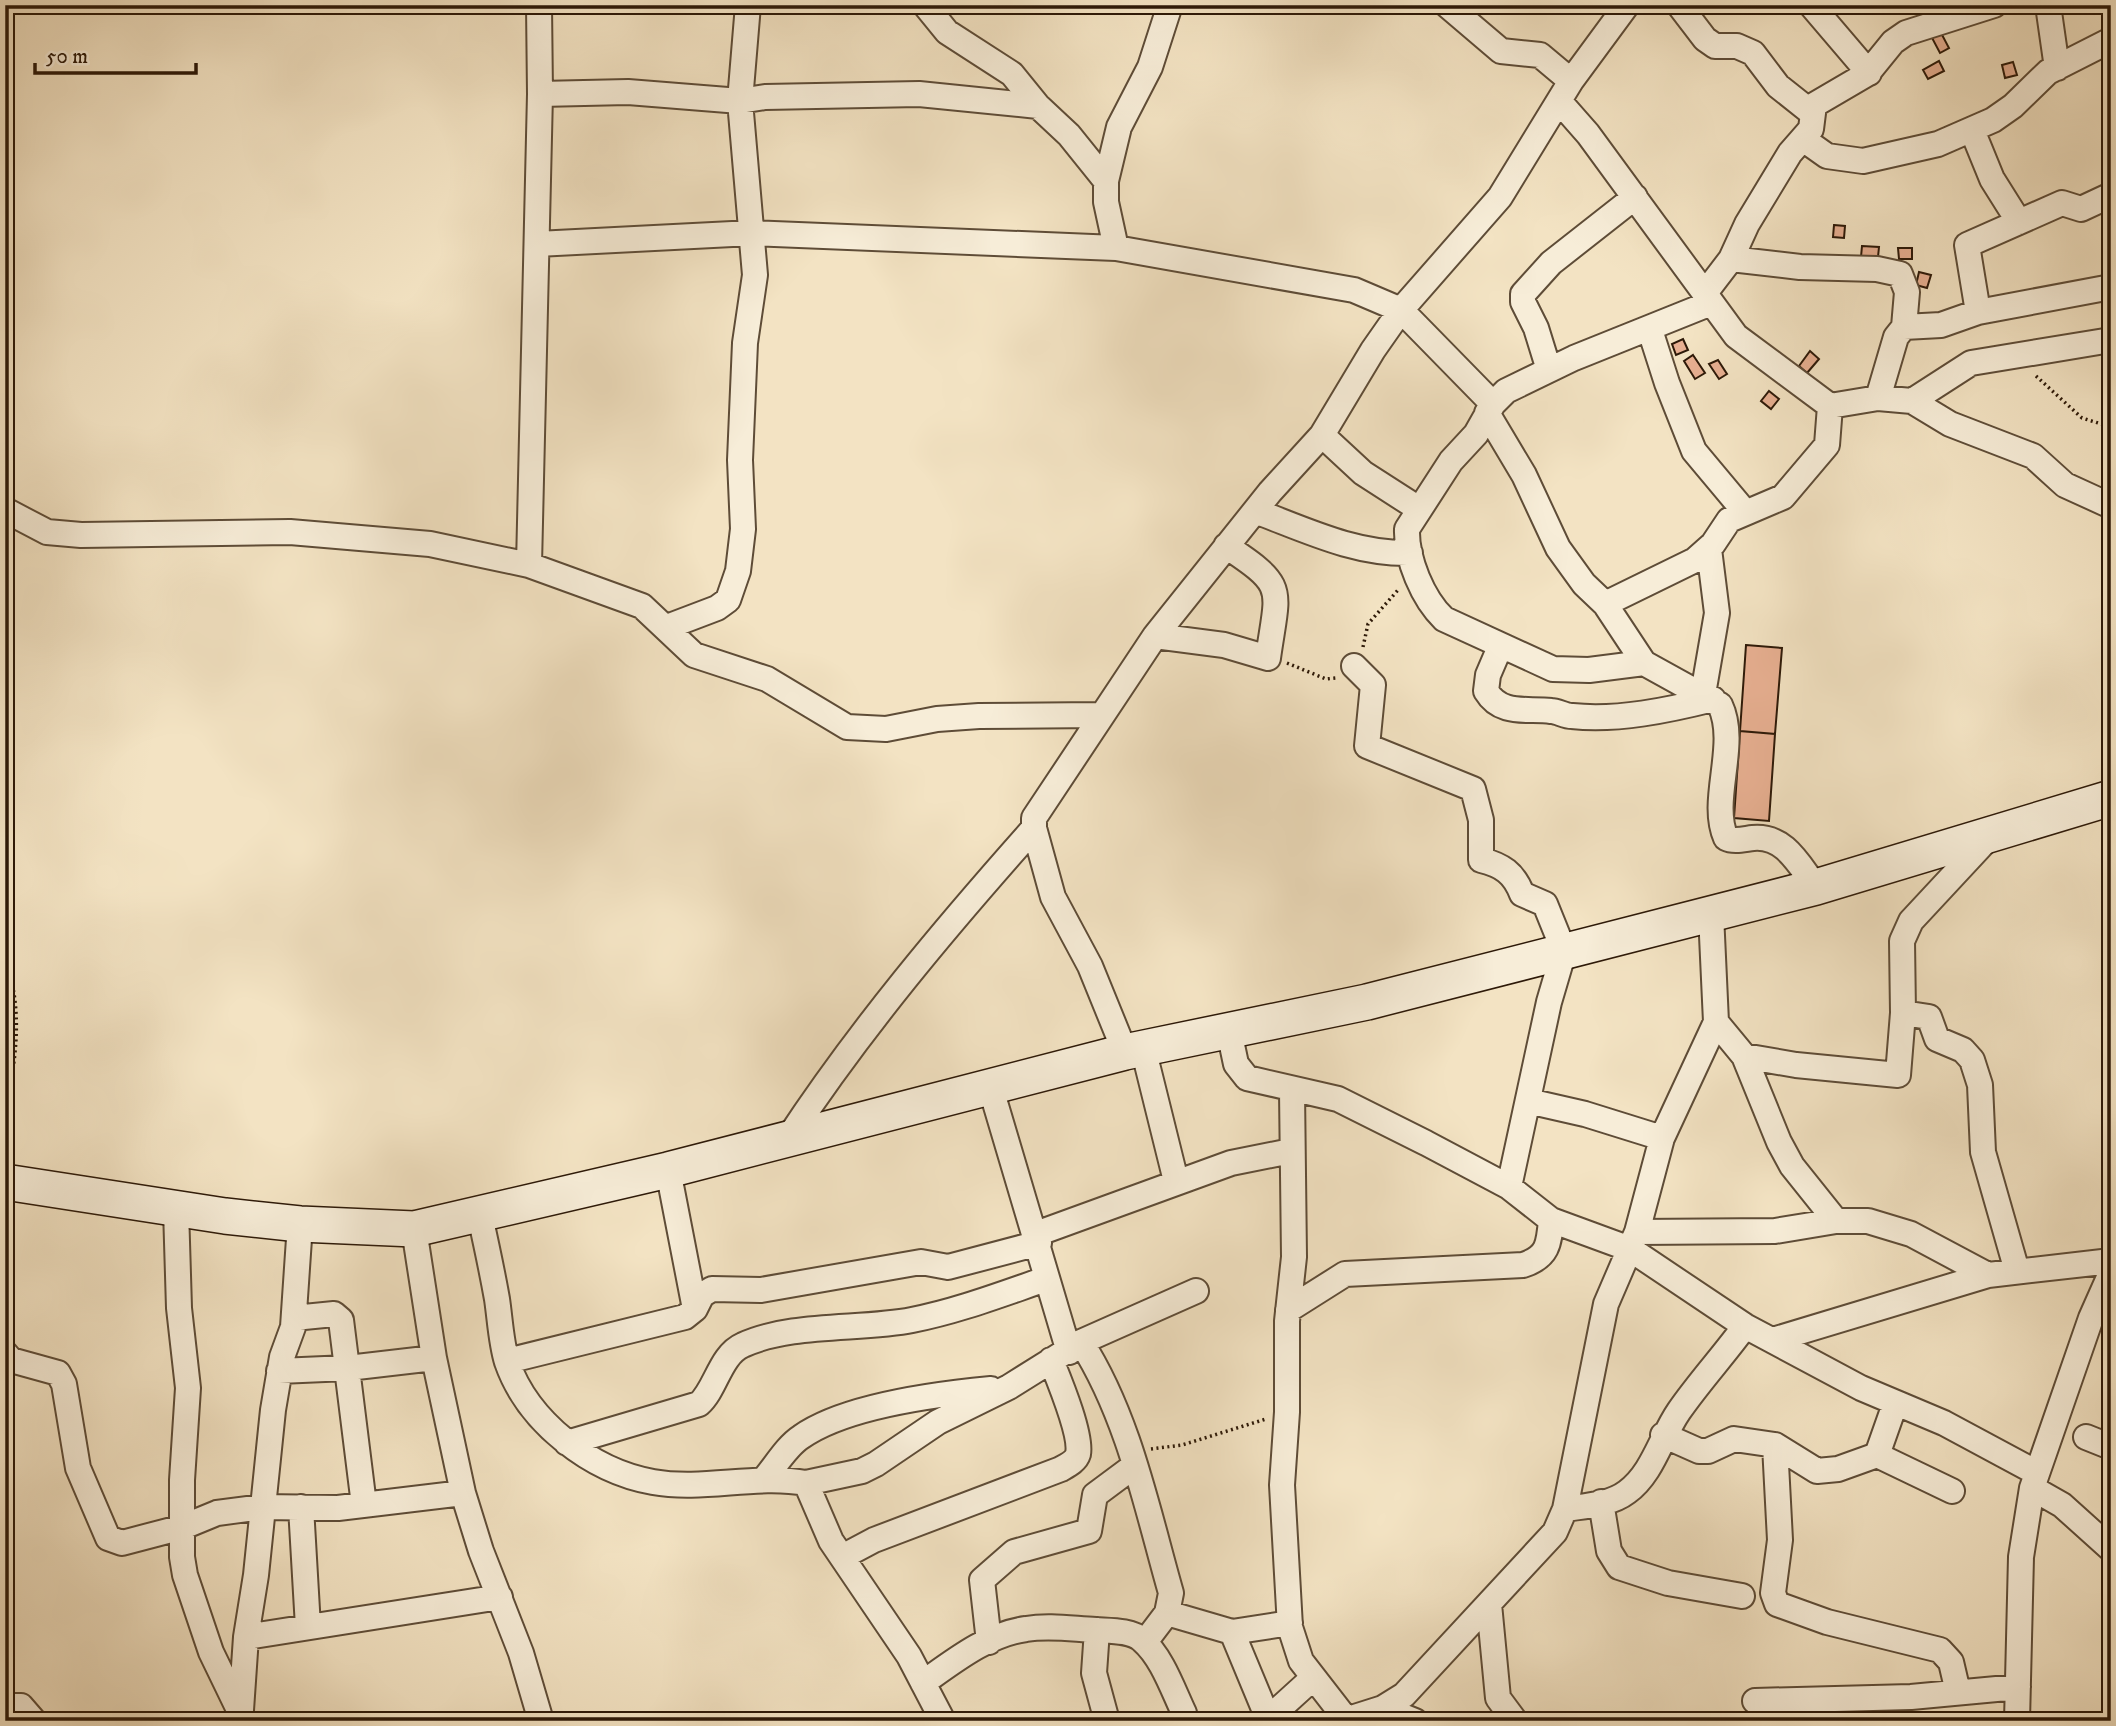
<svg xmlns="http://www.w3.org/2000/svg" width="2116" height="1726" viewBox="0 0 2116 1726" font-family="'IM FELL DW Pica',serif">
	<rect width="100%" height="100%" fill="#f3e3c3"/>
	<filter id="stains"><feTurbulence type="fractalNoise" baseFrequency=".00286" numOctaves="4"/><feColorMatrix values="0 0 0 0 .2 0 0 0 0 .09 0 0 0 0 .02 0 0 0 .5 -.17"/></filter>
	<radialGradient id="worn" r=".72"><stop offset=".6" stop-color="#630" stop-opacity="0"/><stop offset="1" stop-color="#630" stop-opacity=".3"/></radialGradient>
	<path fill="#e8b092" stroke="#2d1908" stroke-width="2" d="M1940,31L1949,48L1940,53L1931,36Z
		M1939,61L1944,71L1928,79L1923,70Z
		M2013,62L2017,75L2005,78L2002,65Z
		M1834,225L1845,226L1844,238L1833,237Z
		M1862,246L1879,247L1878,257H1861Z
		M1898,248H1912V259H1899Z
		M1919,272L1931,275L1927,288L1916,285Z
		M1683,339L1688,350L1676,355L1672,344Z
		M1810,351L1819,359L1807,373L1799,366Z
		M1693,355L1705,373L1695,379L1684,361Z
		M1718,360L1727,374L1719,379L1709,364Z
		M1769,391L1779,399L1771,409L1761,401Z
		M1746,645L1782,648L1775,734L1740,731Z
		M1740,731L1775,734L1769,821L1734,818Z"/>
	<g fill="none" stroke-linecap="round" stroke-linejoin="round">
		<defs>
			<path id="street" d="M925,5L947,32L1012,74L1038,106L1069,135L1106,181
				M1447,5L1501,51L1540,55L1571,81
				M1679,5L1705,39L1715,46H1737L1753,53L1778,86L1812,113
				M1811,5L1869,73
				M2048,5L2057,68
				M540,94L628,92L740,101L765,97L919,94L1038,106
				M1559,101L1588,134L1736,336L1830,406L1878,398L1912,401L1950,424L2033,456L2065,485L2111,506
				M1972,130L1992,179L2019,222
				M1803,139L1827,156L1863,161L1938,144L1993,120L2013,106L2048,72L2111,40
				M537,244L752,233L1116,248L1354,290L1401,310L1493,404
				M1116,248L1106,202V181L1119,127L1150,67L1170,5
				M1731,259L1800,267L1877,269L1900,274L1907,292L1904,327
				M1705,293L1731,259L1747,224L1790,153L1811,129L1814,105L1867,74L1893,42L1906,33L1994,5
				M1978,312L1967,245L2062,203L2081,209L2111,195
				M1650,330L1667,383L1694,451L1745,512
				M1549,370L1536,328L1523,302V294L1551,263L1635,197
				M1878,398L1896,337L1904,327L1941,325L1978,312L2111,287
				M1912,401L1971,363L2111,340
				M1487,413L1524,475L1558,548L1584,584L1605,604L1644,663L1720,705C1739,745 1709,800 1726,838C1734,842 1744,839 1753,838C1785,835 1799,865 1816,887
				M1322,435L1363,473L1419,509
				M5,510L47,532L81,535L290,532L430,544L529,565L642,606L694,655L767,679L847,727L886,729L937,719L979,716L1099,715
				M1255,511C1306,530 1354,554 1410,553
				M529,565L540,94L539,5
				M1605,604L1695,560L1713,544L1729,520L1783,497L1827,445L1830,406
				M667,627L717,608L728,600L738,571L743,529L740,460L745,343L755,275L740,101L748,5
				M1155,636L1224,645L1268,658C1278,587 1288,587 1226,546
				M1500,647L1488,675L1486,691C1501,716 1527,708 1551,711C1558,711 1564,716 1572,716C1617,721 1669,710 1713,699
				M1644,663L1589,670L1553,669L1444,619C1423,599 1406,559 1407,529L1451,461L1476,434L1493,404L1506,391L1574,358L1711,303
				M1354,666L1373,685L1367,746L1473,789L1481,820V860C1502,865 1514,873 1522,894L1545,904L1564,951L1549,1002L1509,1187
				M1703,694L1717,613L1709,549
				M1034,828L1053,897L1090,966L1125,1052
				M1903,1013L1929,1017L1937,1039L1963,1050L1972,1060L1980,1085L1983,1152L2017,1271
				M1716,1022L1744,1056L1779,1142L1792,1166L1836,1221
				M1229,1031L1236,1064L1247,1078L1338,1099L1426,1143L1509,1187L1551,1220L1630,1249L1745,1326L1861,1388L1944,1423L2037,1473
				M1143,1048L1176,1181
				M1744,1056L1796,1065L1898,1075L1903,1013L1902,941L1911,921L1991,835
				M991,1089L1069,1352
				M1292,1091L1294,1257L1287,1321V1412L1282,1485L1290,1627L1301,1661L1346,1719
				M1528,1101L1585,1114L1662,1138
				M787,1140C860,1029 946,927 1034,828V818L1155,636L1270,492L1322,435L1373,350L1401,310L1500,197L1571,81L1627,5
				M668,1170L695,1309
				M176,1209L179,1308L188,1388L182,1480V1557L185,1575L211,1652L241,1714
				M480,1216C486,1243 492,1271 497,1299C500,1319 501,1343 507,1362C528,1422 591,1471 653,1482C704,1491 755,1474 806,1483L831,1541L909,1656L943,1721
				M414,1229L434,1358L463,1493L481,1551L521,1653L541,1721
				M1637,1232L1775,1231L1836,1221H1868L1911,1234L1988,1275
				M1036,1234L1231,1163L1291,1151
				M1288,1310L1345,1274L1523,1265C1548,1257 1549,1244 1551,1220
				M294,1318L334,1314L341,1320L364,1505
				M1773,1340L1988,1275L2111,1261
				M1081,1342C1129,1417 1147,1509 1171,1593L1167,1613L1145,1642
				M5,1353L11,1360L58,1373L64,1384L78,1468L108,1538L122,1543L183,1527L217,1513L262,1507L338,1508L463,1493
				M507,1361L685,1317L695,1309L702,1295L712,1289L761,1290L921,1262L948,1267L1039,1243
				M279,1371L348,1368L434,1358
				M1663,1435L1699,1451H1708L1734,1439L1775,1445L1817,1471L1838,1469L1877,1455L1952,1491
				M2086,1437L2111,1447
				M567,1443L699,1404C716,1389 720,1355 743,1345C790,1323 862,1330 912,1320C958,1311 1002,1294 1046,1279
				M1775,1445L1780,1540L1773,1593L1777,1604L1827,1622L1940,1650L1951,1662L1958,1692
				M1877,1455L1895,1404
				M765,1478C776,1465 787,1446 801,1437C845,1406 938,1394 991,1389
				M806,1483L862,1471L876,1464L938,1422L1009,1387L1081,1342L1196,1291
				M2032,1488L2062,1505L2111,1549
				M1601,1502L1609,1551L1619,1567L1668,1583L1742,1596
				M301,1507L308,1627
				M1565,1509C1584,1506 1610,1505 1627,1492C1653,1473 1661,1437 1679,1411C1699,1382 1724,1355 1745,1326
				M842,1557L874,1540L1061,1469C1068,1465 1076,1461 1078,1454C1082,1435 1059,1380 1051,1360
				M1489,1604L1498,1698L1515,1721
				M1167,1613L1232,1632L1269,1721
				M1097,1630L1094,1673L1107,1721
				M1232,1632L1290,1623
				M246,1637L500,1597
				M989,1642L982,1580L1014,1552L1089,1531L1095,1495L1134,1466
				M923,1683C954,1661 988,1634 1026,1629C1049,1625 1073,1629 1096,1630C1110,1631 1131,1630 1142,1640C1162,1657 1173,1690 1184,1713
				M1755,1701L1911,1697L2018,1687
				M5,1706H21L34,1721
				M1383,1708L1415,1721
				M241,1710L246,1637L256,1575L273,1410L282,1357L293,1327L300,1224
				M1269,1718L1313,1678
				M1342,1721L1383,1708L1404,1695L1555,1532L1565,1509L1606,1304L1637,1232L1662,1138L1716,1022L1711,914
				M2017,1721L2021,1557L2032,1488L2091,1318L2111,1273"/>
			<path id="secondary" d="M5,1182L225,1216L300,1224L414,1229L668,1170L1125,1052L1367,1002L1816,887L2111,798"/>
		</defs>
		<use href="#street" stroke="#5e4c37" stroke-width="28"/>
		<use href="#secondary" stroke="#2d1908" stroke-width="38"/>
		<path stroke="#2d1908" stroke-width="3.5" stroke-dasharray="2 3.5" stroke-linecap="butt" d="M2036,376L2082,418L2111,427
			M1363,647L1368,624L1398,590
			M1287,663L1326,679L1336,678
			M5,964C23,999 17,1067 5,1103
			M1151,1449L1182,1445L1266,1419"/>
		<use href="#street" stroke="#f7edd8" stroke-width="24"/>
		<use href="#secondary" stroke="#f7edd8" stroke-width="35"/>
	</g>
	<rect width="2116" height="1726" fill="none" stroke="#f3e3c3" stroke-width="28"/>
	<rect x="7" y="7" width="2102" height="1712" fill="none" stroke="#2d1908" stroke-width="3.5"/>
	<rect x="14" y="14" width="2088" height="1698" fill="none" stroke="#2d1908" stroke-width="2"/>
	<path d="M35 63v10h161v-10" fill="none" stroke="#2d1908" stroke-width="3.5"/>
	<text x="46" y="63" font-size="21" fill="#2d1908" stroke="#f7edd8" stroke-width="5" paint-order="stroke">50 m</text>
	<rect width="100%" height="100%" filter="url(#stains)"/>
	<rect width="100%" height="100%" fill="url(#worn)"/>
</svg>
